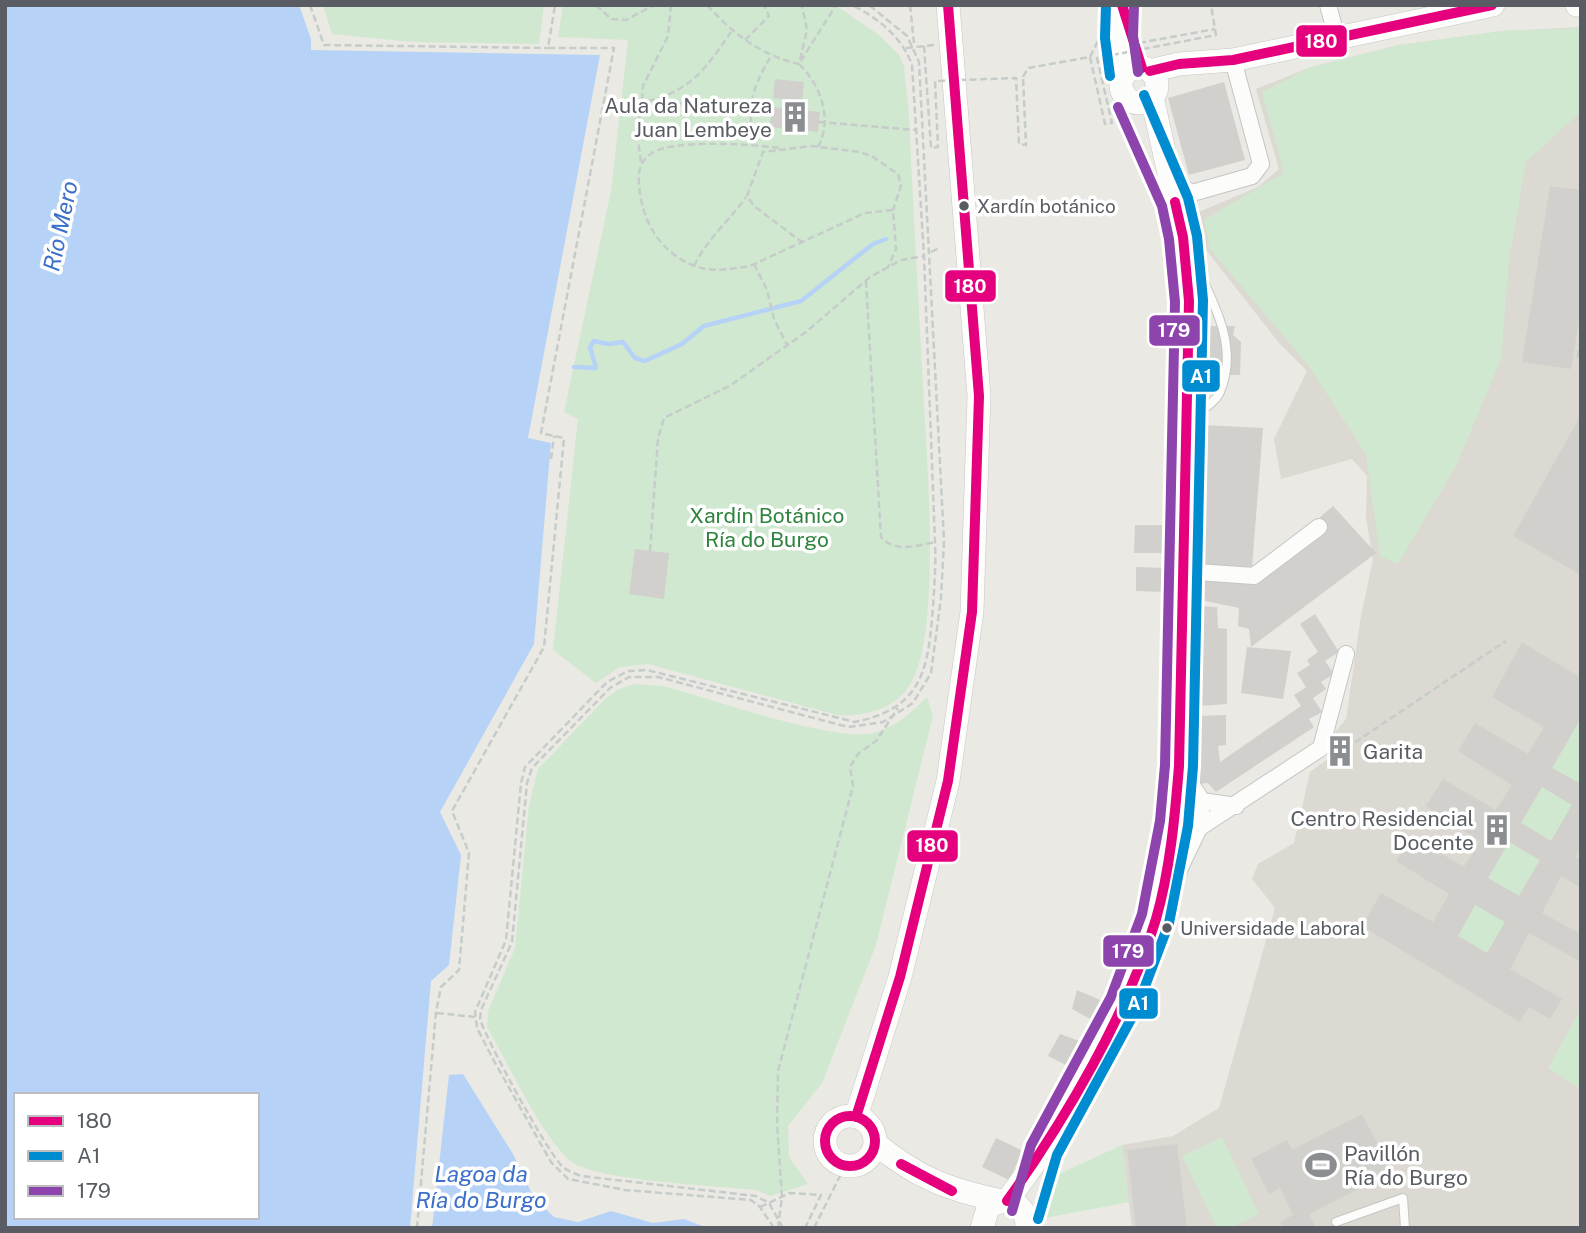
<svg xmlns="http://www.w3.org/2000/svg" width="1586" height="1233" viewBox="0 0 1586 1233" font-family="'Public Sans',sans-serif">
	<rect width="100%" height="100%" fill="#eae9e3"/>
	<path fill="#dbd9d1" d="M1581,27V1228H1132L1122,1145L1173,1136L1219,1108L1275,908L1252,879L1258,864L1294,843L1310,772L1339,751L1331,737L1346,719L1361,616L1373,559L1366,518L1367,476L1352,459L1281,479L1274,439L1307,371L1279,343L1203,246L1194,214L1258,187L1279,169L1256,89L1311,67L1399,45L1503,31Z"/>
	<path fill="#d0e8d0" d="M323,5H544L539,44L413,42L332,34Z
		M563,5H835L879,35L899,55L904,66L909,116C913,211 919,307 924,403C927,465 941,632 911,683C895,709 866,717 837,715L648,664L620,667L596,683L553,650L578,419L564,412L611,191L628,40L558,37Z
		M1581,28V111L1526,162L1509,260L1501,359L1457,464L1398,564L1380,556L1366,454L1308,365L1210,249L1204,220L1284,173L1262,92L1311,67L1399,45L1503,31Z
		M634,684L663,686C709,698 832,742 873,733C896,727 911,713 927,697L933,716L876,945L822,1083L788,1126L789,1157L808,1184L770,1196L756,1190C721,1186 589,1181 568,1159C535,1125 511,1068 487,1027L488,1011L515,948L529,805L538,769L605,699L619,689Z
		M1581,718V784L1552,768Z
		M1542,787L1572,805L1551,841L1521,823Z
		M1509,842L1540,860L1519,896L1488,878Z
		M1475,905L1505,922L1487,953L1458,936Z
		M1581,1008V1089L1548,1068Z
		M1222,1137L1259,1214L1231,1228H1217L1182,1156Z
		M1122,1145L1129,1202L1040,1219L1059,1174Z"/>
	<path fill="#b6d3f7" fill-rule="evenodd" d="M5,5H299L311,39V50L600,55L528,438L551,443L534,644L440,812L461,855L449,965L431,981L410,1228H5ZM16,1095H257V1217H16Z
		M463,1074L513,1154L534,1198L554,1217L578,1222L611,1211L653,1223L684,1219L708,1228H432L449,1075Z"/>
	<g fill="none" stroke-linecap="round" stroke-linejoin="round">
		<path stroke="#b6d3f7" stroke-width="4.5" d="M574,367L596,368L590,347L594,341L608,344L623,342L635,358L645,361L682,344L704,326L801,301L873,244L886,239"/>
	</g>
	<path fill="#d1d0cc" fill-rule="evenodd" d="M775,79L804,82L802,101L773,98Z
		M1224,82L1245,160L1189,175L1168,98Z
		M772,107L820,112L818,132L770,127Z
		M1550,186L1581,190V308L1571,369L1522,362Z
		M1210,326H1235L1233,335L1241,342L1240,375H1208Z
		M1581,415V575L1513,536Z
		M1203,425L1263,428L1252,567L1197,564Z
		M1333,506L1376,553L1251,647L1249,629L1238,626L1239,608L1191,598L1193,578L1255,585L1329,528L1320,517Z
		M1135,525H1163V553H1134Z
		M635,549L669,553L664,599L629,594Z
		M1136,567L1165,568V592L1136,591Z
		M1198,606L1217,607L1218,628L1227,629V704L1199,706V652H1196Z
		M1315,614L1339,652L1325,661L1334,674L1321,682L1326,689L1313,698L1322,712L1309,719L1314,727L1216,792L1208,783L1199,784V716L1226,715V745L1218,746L1220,762L1301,706L1294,695L1306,687L1297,673L1310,665L1307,660L1318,652L1300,624Z
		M1522,642L1581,678V718L1552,768L1581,784V847L1575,857L1581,860V888L1561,876L1542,913L1581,934V962L1529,933L1510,969L1562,999L1550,1019L1529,1007L1520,1022L1362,926L1381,893L1433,922L1449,894L1396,861L1411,836L1464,867L1480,841L1426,806L1443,779L1496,810L1512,785L1458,751L1475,723L1528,754L1544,727L1492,697ZM1542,787L1572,805L1551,841L1521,823ZM1509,842L1540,860L1519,896L1488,878ZM1475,905L1505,922L1487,953L1458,936Z
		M1247,647L1291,651L1283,699L1241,693Z
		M1077,990L1105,1002L1094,1021L1072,1009Z
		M1060,1034L1085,1043L1072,1068L1048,1056Z
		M1362,1114L1392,1172L1309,1214L1316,1228H1283L1280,1222L1293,1215L1280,1188L1269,1194L1251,1159L1287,1140L1292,1150Z
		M996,1138L1023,1151L1009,1180L982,1167Z
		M1177,1144L1187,1228H1136L1127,1150Z"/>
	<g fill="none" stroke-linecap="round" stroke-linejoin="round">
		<defs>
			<path id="lane" d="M1192,418C1200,411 1216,402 1220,392C1240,346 1212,300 1193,259
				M1336,1222L1403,1198L1405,1228"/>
			<path id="street" d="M1328,5L1337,38
				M1170,180L1192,193L1252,176L1261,164L1233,60
				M1183,571L1254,576L1319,527
				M1179,766L1202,801L1236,806
				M1174,823L1188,829L1199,828L1202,801H1189L1175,807
				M1166,897L1199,828L1321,748L1346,654"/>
			<path id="secondary" d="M1120,5L1119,37L1124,74
				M1577,5H1581
				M1121 85a18 18 0 1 1 36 0a18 18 0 1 1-36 0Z
				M1150,71L1179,64L1233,60L1493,5
				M825 1141a25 25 0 1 1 50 0a25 25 0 1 1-50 0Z
				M856,1117L900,977L948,781L972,612L979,396L948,5
				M875,1143C917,1178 949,1190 1002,1201
				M1007,1201L1044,1150L1124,1003L1156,918L1174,823L1179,766L1189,301L1183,237L1152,97
				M982,1228L988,1208C1007,1194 1028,1205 1027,1228"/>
		</defs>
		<use href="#lane" stroke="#c6c5c5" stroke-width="10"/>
		<use href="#street" stroke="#c6c5c5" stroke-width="18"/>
		<use href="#secondary" stroke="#c6c6c6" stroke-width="24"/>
		<path stroke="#c6ccca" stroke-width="2.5" stroke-dasharray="7 3.5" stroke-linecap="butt" d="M310,5L324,45L548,48
			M596,5L611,19L626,20L654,5
			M671,5L668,36L643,86L642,102L749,106
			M707,5C732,33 762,56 799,64L807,30L802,5
			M910,5L914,43
			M745,40L769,16L764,5
			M1139,43L1215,29
			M906,48L934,45
			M1023,77L1028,68L1090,57L1100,37
			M648,101C691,91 707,67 731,32
			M819,122L916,130
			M752,144C749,106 750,91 770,58
			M818,147C833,120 821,85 799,64L836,5
			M779,148C753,144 673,139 652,153C640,161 638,171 639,185C642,220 658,250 692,265C710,273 731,269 750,266L865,213L893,210L896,249L888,267
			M641,162L637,132L642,102
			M803,243L754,206L747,196L763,152L811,146L860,152L873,157L898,174L901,186L893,210
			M931,252L939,248
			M754,264L767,290L774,319L787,345
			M694,266C707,239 729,221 746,197
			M866,281L881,537C895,553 916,546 935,542
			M1578,357L1581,339
			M551,459L554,436
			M650,551L658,439L664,418L731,385L806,332L870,277L901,260L925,256
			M1338,750L1344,747L1345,749L1506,641
			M437,1013L475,1017
			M760,1207L790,1193L821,1195L805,1228
			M417,1228L436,1012L441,987L459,970L469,853L452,811L544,647L564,438L541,433L614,48H548L555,5
			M774,1228L760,1207L751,1200L625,1190L568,1179L551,1162L494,1061L477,1028L475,1012L506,940L521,783L525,767L607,682L628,671L647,670L855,722C917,709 927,677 932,619C934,593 936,568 935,542L924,256L912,65C902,37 878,18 852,5
			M778,1228L782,1197L777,1123L778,1071L853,786L850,767L858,754L876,741L898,708
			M783,1228L769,1203L756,1196L581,1176C574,1173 567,1171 562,1166C546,1150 487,1041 480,1019L481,1010L512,942L527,783L532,768L610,688L629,677H658L848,727L883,722L913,703L931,673L941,598L944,541L919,62L907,36L869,5
			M814,1228L845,1166"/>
		<use href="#lane" stroke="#fcfcfb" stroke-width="8"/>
		<use href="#street" stroke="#fcfcfb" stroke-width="16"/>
		<use href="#secondary" stroke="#fcfcfb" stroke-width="23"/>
		<path stroke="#c6ccca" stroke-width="2.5" stroke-dasharray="7 3.5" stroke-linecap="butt" d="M924,46L931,148L938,147L935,81L1016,78L1019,144L1026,145L1023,77
			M1090,57L1105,124L1112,123L1097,58L1216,35L1211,5"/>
		<defs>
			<path id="bus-1" d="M1122,5L1142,68
				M1150,71L1179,64L1233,60L1492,5
				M825 1141a25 25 0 1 1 50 0a25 25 0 1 1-50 0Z
				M856,1117L900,977L948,781L972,612L979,396L948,5
				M901,1164L952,1191
				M1007,1201C1065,1120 1127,1015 1156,919C1170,870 1175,816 1179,766L1189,301L1183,237L1175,202"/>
			<path id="bus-2" d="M1106,5L1105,38L1110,76
				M1038,1219L1057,1155L1136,1010L1169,923L1188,826L1193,766L1203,300L1197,236L1188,198L1144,95"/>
			<path id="bus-3" d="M1134,5L1133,36L1138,72
				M1012,1211L1031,1145L1111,997L1142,914L1160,821L1165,765L1175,302L1169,239L1162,206L1118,107"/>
		</defs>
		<use href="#bus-1" stroke="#fff" stroke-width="16"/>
		<use href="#bus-2" stroke="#fff" stroke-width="16"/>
		<use href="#bus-3" stroke="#fff" stroke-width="16"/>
		<use href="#bus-1" stroke="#e5007d" stroke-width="10"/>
		<use href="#bus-2" stroke="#008cd1" stroke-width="10"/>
		<use href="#bus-3" stroke="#8e44ad" stroke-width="10"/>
	</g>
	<defs>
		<symbol id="building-bare" viewBox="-9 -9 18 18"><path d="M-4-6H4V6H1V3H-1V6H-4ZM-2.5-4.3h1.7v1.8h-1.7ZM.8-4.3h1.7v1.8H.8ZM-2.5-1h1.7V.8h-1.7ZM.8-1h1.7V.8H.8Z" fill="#8c8d90" stroke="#fff" stroke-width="2.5" paint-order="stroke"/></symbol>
		<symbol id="stadium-bare" viewBox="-9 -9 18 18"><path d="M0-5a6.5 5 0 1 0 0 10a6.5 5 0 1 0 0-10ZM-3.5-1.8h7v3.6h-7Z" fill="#8c8d90" stroke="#fff" stroke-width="2.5" paint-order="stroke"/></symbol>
	</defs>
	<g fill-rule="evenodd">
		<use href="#building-bare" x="773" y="95" width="44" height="44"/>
		<use href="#building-bare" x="1318" y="729" width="44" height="44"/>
		<use href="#building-bare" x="1475" y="808" width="44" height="44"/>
		<use href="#stadium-bare" x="1299" y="1143" width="44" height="44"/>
	</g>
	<g fill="#595c63" stroke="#fff" stroke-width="2.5">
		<circle cx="964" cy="206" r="6"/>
		<circle cx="1167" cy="928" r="6"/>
	</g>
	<g text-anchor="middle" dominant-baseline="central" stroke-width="7" stroke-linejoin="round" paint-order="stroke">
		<g font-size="19" fill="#595c63" stroke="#fff" text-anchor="start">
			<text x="977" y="206">Xardín botánico</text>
			<text x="1180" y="928">Universidade Laboral</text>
		</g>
		<g font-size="21" fill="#595c63" stroke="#fff" text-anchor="end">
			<text x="772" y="105">Aula da Natureza<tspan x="772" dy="24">Juan Lembeye</tspan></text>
			<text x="1363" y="751" text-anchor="start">Garita</text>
			<text x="1474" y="818">Centro Residencial<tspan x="1474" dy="24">Docente</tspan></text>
			<text x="1344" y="1153" text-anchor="start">Pavillón<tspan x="1344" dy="24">Ría do Burgo</tspan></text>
		</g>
		<g font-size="21" fill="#2e843d" stroke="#fff">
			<text x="767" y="515">Xardín Botánico<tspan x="767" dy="24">Ría do Burgo</tspan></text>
		</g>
		<g font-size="23" font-style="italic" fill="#3b6fc9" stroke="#fff">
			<text transform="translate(60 226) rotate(-78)">Río Mero</text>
			<text x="481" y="1173">Lagoa da<tspan x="481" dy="26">Ría do Burgo</tspan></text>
		</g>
	</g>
	<g stroke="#fff" stroke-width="2.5">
		<rect x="1295" y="24" width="53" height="34" rx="7" fill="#e5007d"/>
		<rect x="944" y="269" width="53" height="34" rx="7" fill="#e5007d"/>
		<rect x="1148" y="314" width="53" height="33" rx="7" fill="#8e44ad"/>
		<rect x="1181" y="359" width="40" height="34" rx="7" fill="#008cd1"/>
		<rect x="906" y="829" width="53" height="34" rx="7" fill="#e5007d"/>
		<rect x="1102" y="934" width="53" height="34" rx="7" fill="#8e44ad"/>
		<rect x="1118" y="987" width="41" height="33" rx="7" fill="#008cd1"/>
	</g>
	<g font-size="19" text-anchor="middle" font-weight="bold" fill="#fff">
		<text x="1321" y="48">180</text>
		<text x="970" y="293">180</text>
		<text x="1174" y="337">179</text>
		<text x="1201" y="383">A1</text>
		<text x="932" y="852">180</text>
		<text x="1128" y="958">179</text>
		<text x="1138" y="1010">A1</text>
	</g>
	<rect width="1586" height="1233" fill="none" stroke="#595c63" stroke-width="14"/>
	<rect x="14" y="1093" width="245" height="126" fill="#ffffff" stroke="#bdbec1" stroke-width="2"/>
	<rect x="28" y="1116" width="35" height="10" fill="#e5007d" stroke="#bdbec1" stroke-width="2"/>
	<text x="77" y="1128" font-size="21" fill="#595c63">180</text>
	<rect x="28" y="1151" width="35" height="10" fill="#008cd1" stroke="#bdbec1" stroke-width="2"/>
	<text x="77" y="1163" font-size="21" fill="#595c63">A1</text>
	<rect x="28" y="1186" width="35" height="10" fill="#8e44ad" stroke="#bdbec1" stroke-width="2"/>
	<text x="77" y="1198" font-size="21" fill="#595c63">179</text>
</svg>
